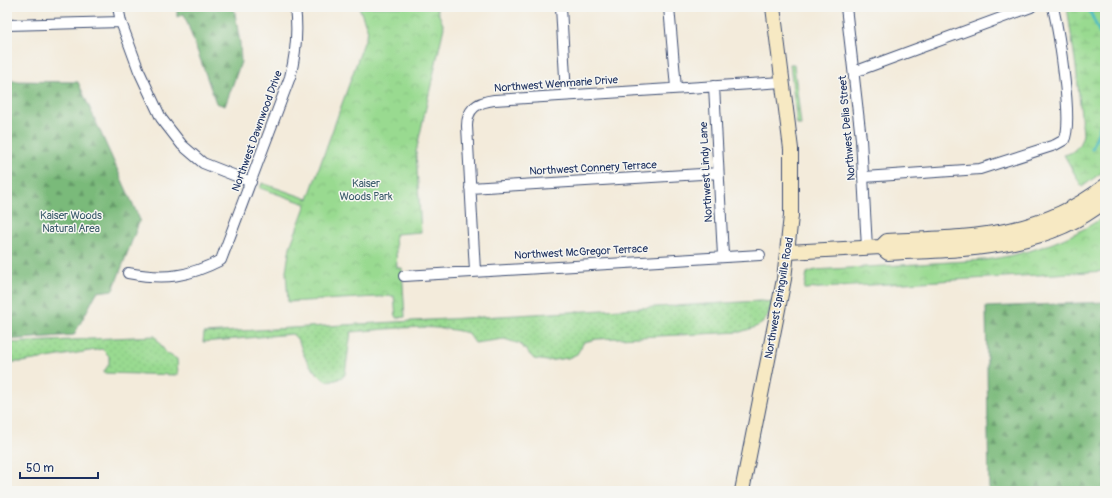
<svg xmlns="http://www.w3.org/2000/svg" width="1112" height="498" viewBox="0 0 1112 498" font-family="Pangolin,sans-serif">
	<defs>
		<pattern id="grass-dots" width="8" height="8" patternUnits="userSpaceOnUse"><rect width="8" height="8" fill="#99da90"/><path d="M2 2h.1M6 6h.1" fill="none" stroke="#83bb7f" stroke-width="1.8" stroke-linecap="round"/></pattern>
		<pattern id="forest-firs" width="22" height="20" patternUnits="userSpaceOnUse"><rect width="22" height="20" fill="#7aba7a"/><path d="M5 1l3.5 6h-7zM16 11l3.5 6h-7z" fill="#639867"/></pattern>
		<pattern id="wetland-marsh" width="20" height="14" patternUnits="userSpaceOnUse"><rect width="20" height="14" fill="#99da90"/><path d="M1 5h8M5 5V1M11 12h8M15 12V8" fill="none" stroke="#83bb7f"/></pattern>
		<pattern id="park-crowns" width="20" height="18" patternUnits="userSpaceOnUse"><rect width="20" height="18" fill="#99da90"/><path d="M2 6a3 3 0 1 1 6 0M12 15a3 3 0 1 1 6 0" fill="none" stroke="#83bb7f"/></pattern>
	</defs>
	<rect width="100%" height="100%" fill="#f6f6f2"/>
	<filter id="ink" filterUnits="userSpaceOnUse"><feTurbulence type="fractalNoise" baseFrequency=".025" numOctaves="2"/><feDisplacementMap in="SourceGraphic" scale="8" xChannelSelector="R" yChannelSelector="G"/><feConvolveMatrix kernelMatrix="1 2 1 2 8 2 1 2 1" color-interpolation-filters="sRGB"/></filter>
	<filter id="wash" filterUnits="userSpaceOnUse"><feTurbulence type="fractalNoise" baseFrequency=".012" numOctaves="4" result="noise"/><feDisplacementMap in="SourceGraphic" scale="16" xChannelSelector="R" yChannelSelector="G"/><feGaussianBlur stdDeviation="0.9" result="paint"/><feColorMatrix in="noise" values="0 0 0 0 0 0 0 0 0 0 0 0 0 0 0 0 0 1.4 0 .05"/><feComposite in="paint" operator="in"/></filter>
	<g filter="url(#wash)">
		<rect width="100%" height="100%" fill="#f3ebdb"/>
		<path fill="url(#grass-dots)" stroke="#5a8477" d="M760,301L772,302C766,325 763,325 740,332L597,339L584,342L577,354L568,358L547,361L534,359L520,344L504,339L475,343L468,333C430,323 390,329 351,332L345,374L344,376L336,380L326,381C316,373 308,365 303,353C299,343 301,342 292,334L203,342L204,333Z
			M155,336L166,353L177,359L178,375L103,373L109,364V356L102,349L22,362H7V343Z"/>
		<path fill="url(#forest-firs)" stroke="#4a746c" d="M177,7H234L240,43L241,62L225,106L216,103L184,14L177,17Z
			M7,34L11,81L78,82L140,220L113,290L97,292L74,335L7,340Z
			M1105,302V491H989L986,307Z"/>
		<path fill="url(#wetland-marsh)" stroke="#5a8477" d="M1067,7H1105V170L1082,187L1064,155C1075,153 1081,144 1083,134L1076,67Z
			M790,64H794L801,125H797Z"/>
		<path fill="url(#park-crowns)" stroke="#5a8477" d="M359,7H436L444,27L416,152L421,232L395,234L397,268H402L405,317L396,318L394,296L288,302L286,271L290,247L306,204L260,188L262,183L308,199L368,31Z
			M1105,216V271L804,289L807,273L815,270L985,260C1028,254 1068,241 1105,216Z"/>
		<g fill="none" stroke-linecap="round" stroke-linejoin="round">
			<path stroke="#4ebcc4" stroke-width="3" d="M1088,7L1105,45V50
				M1092,149L1105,114"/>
		</g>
	</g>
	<g filter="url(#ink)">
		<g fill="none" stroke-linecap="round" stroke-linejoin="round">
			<defs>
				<path id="street" d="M118,7L121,22L139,71L161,118L182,145L203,163L251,182
					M561,7L566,95
					M669,7L676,88
					M846,7L861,139L867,248
					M7,25L121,22
					M854,72L1031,7
					M714,86L723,256
					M864,177L980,169L1055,145L1064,140C1074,123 1058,29 1053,7
					M470,188L718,173
					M475,271L467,126C467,108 478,102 494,100L783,82
					M128,273C165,280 188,277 221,260L290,77C296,54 298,31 295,7
					M404,276L760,255"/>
				<path id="secondary" d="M881,247L887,241C968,237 1037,239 1105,186
					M788,252L881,247L888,253C963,249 1043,251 1105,201
					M742,491L784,279L791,216V149L773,7"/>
			</defs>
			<use href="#street" stroke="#3b4b71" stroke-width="12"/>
			<use href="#secondary" stroke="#3b4b71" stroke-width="16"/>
			<use href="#street" stroke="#fff" stroke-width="10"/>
			<use href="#secondary" stroke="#f7e9c3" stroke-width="14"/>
		</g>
	</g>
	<g text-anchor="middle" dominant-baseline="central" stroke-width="3" stroke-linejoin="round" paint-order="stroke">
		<g font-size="11" fill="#1b2f5e" stroke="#f6f6f2">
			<text transform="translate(556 84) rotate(-4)">Northwest Wenmarie Drive</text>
			<text transform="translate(847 128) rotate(-95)">Northwest Delia Street</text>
			<text transform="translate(257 131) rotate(-70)">Northwest Dawnwood Drive</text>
			<text transform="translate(593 168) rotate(-3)">Northwest Connery Terrace</text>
			<text transform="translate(706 172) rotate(-93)">Northwest Lindy Lane</text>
			<text transform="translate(581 252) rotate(-3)">Northwest McGregor Terrace</text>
			<text transform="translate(779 298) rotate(-80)">Northwest Springville Road</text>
		</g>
		<g font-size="11" fill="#3a5a6a" stroke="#f6f6f2">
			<text x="366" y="183">Kaiser<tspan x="366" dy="13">Woods Park</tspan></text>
			<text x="71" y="215">Kaiser Woods<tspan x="71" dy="13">Natural Area</tspan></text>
		</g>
	</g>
	<rect width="1112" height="498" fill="none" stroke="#f6f6f2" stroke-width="24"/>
	<path d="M20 472v6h78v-6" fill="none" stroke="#1b2f5e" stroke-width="2"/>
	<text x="26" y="472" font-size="12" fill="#1b2f5e" stroke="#f6f6f2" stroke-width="3" paint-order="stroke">50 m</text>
</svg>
